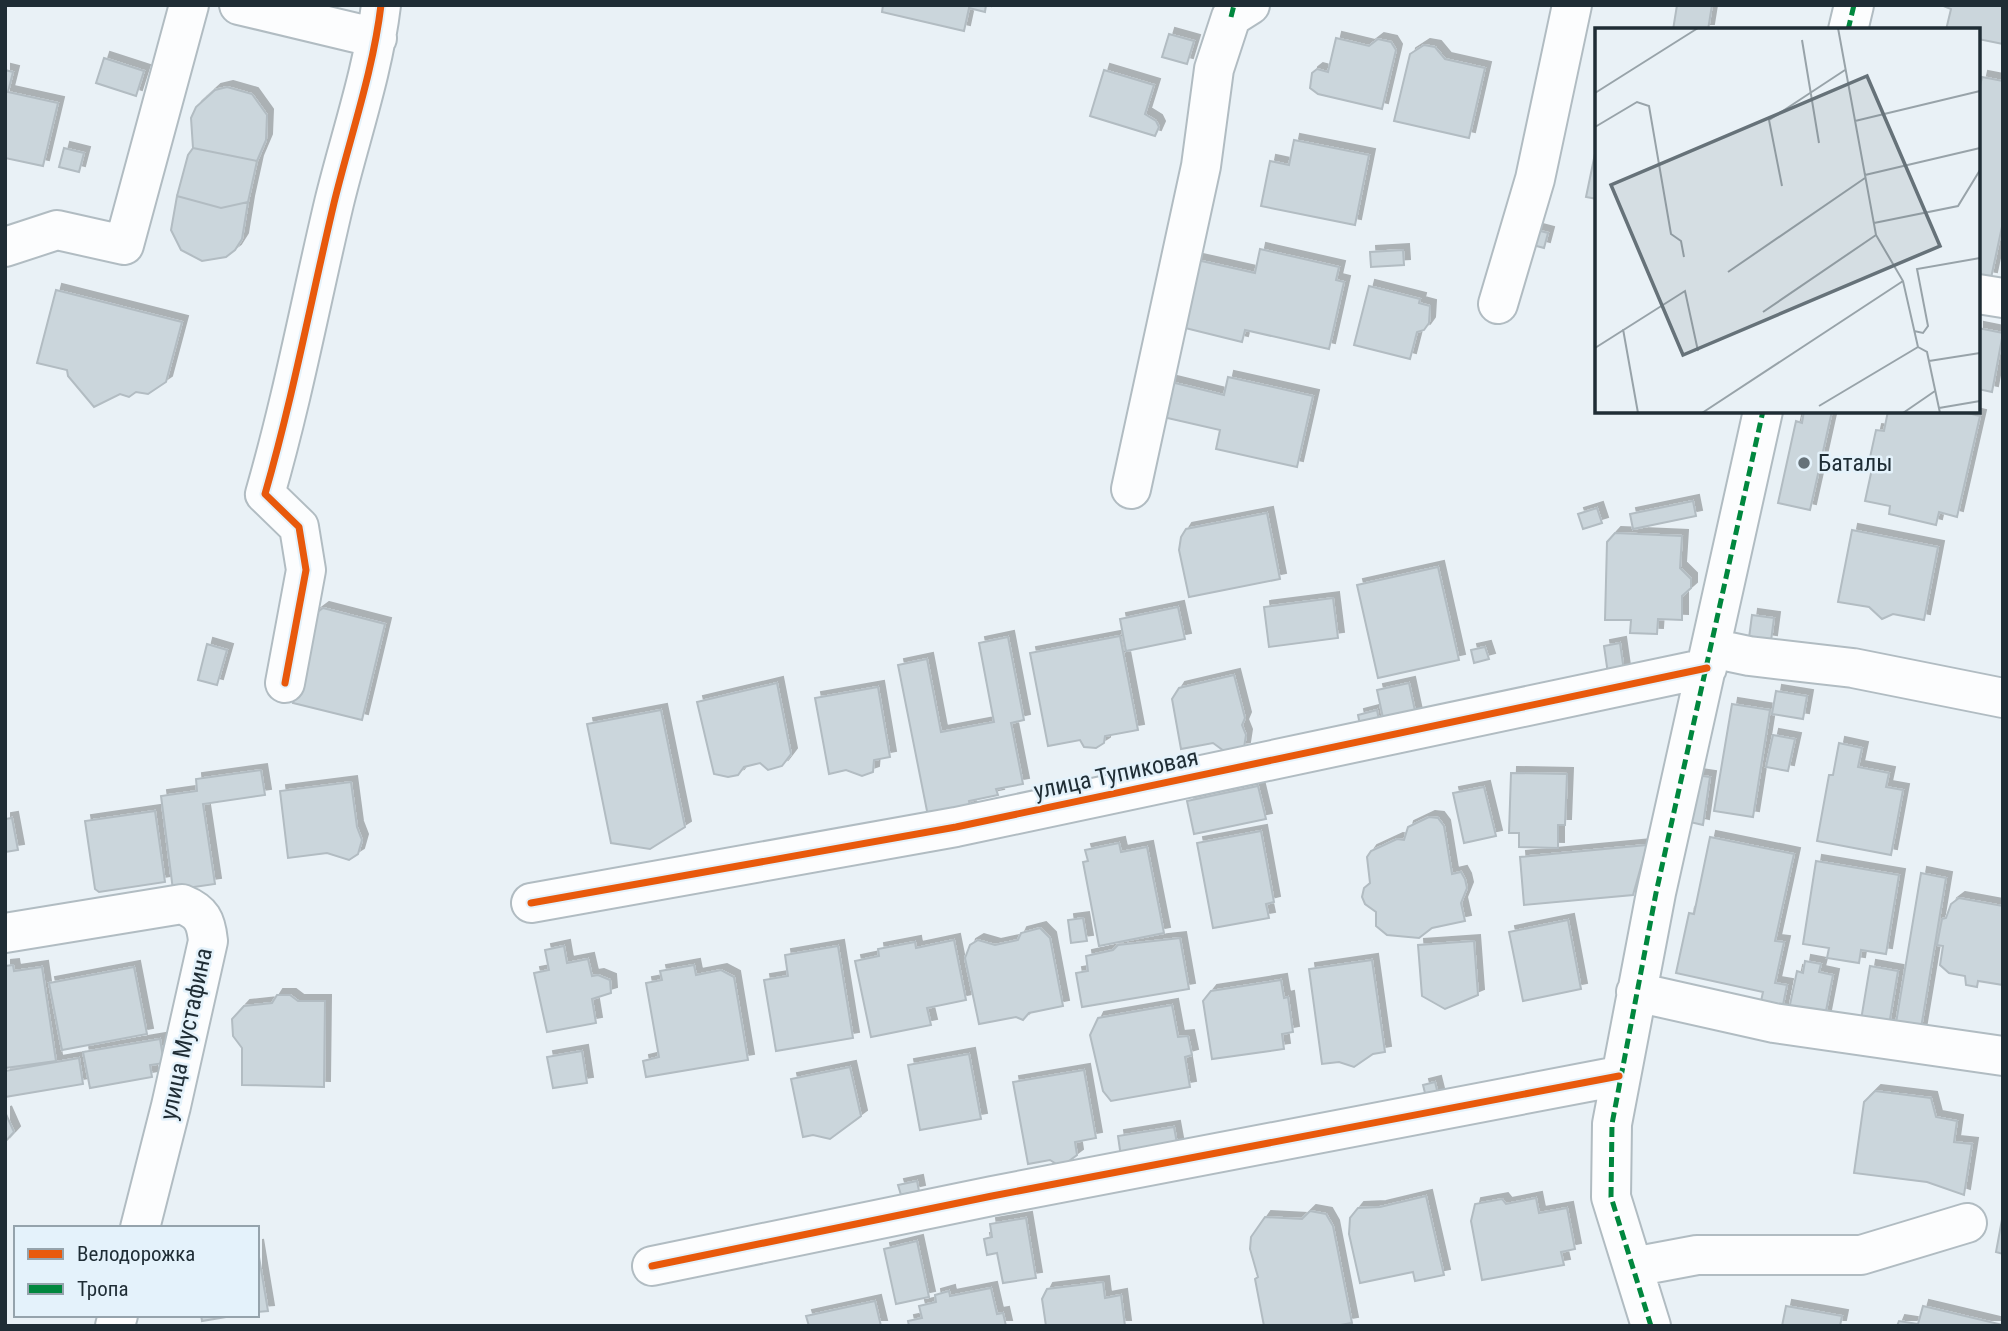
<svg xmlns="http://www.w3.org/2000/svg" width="2008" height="1331" viewBox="0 0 2008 1331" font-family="'Roboto Condensed',sans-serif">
	<defs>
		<filter id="shadow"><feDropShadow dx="6" dy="-6" stdDeviation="0" flood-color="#0004"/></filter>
	</defs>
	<rect width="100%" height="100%" fill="#e9f1f6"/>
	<path fill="#cbd6dc" stroke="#b2bcc2" stroke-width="2" filter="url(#shadow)" d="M883,5H986L985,12L969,8L964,31L882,12Z
		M1677,5H1712L1708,30H1673Z
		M1941,5H2003V44L1978,39V30H1946L1951,9Z
		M1169,34L1194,41L1187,64L1162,57Z
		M1336,38L1369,46L1378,39L1391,42L1396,50L1382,109L1318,94L1310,88L1312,73L1317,69L1328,72Z
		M1424,45L1435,47L1445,59L1485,68L1469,138L1394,121L1410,54Z
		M104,58L144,71L136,96L96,83Z
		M5,70L13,72L8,92L58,103L43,166L5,158Z
		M1104,70L1154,85L1145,114L1156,121L1159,127L1155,136L1090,116Z
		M1982,77L2003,81V222L1991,278L1978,276V95Z
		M227,87L252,94L267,115L266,140L257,161L193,148L191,118L196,107L215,90Z
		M1294,140L1369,155L1355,225L1261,206L1270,161L1289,165Z
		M1597,144V199L1586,197Z
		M64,148L84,153L79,172L59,167Z
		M193,148L257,161L248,202L221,208L177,196L188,155Z
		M177,196L221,208L248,202L242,239L235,250L226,257L202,261L181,250L171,230Z
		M1533,229L1548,233L1544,248L1529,244Z
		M1260,249L1339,267L1336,280L1344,282L1329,349L1245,330L1242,342L1173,325L1188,258L1255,273Z
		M1403,250L1404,265L1371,267L1370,252Z
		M1369,286L1420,299L1419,303L1430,306L1429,323L1424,330L1417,332L1410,359L1354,345Z
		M56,290L182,322L166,382L148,394L136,392L129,397L120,394L94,407L68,376L67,370L37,363Z
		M1978,328L2003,333L1992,392L1978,389Z
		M1228,377L1313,396L1297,467L1216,449L1220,430L1163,417L1171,382L1224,395Z
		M1804,411H1832L1810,510L1778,503L1796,421L1802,423Z
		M1888,411H1959L1980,416L1957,517L1939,512L1936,525L1889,514L1890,506L1865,501L1873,464L1869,462L1876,430L1884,431Z
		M1693,501L1696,516L1633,529L1630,514Z
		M1597,508L1602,523L1583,529L1578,514Z
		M1267,513L1280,579L1189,597L1179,550L1181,537L1186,529Z
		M1852,530L1938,547L1924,620L1893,614L1882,619L1869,607L1838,602Z
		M1615,533L1682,536L1680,568L1691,579V588L1682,596V620L1658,619L1657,634L1630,633L1631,620H1605L1607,542Z
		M1438,567L1459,660L1378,678L1357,585Z
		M1333,598L1338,638L1269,647L1264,607Z
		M1178,607L1185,639L1126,651L1120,619Z
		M323,608L385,624L362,720L293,703L315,614Z
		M1752,615L1774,618L1771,641L1749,638Z
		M1120,636L1138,730L1105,736L1104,743L1096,748L1084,747L1080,740L1048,746L1030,653Z
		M1008,637L1024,720L1011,723L1023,784L996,789L998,795L969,801L971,812L929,821L898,665L927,659L941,732L994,722L979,643Z
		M1620,643L1624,671L1608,674L1604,646Z
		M207,644L227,650L217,685L198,680Z
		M1485,647L1489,659L1474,663L1471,650Z
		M1234,675L1245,718L1242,725L1246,735L1244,748L1224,751L1213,743L1181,749L1172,699L1179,688Z
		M777,683L791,754L782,766L768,770L760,763L744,767L738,775L728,777L714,774L697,702Z
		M1409,683L1417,720L1385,727L1377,690Z
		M878,687L890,757L874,760L873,772L862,776L846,770L829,774L815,698Z
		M1776,691L1807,696L1803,719L1772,714Z
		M1732,704L1770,710L1753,817L1714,811Z
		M661,710L685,827L650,849L611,843L587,724Z
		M1377,710L1380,725L1361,730L1358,715Z
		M1773,735L1795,739L1788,771L1766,767Z
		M1839,743L1862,748L1858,767L1889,773L1886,787L1903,790L1891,855L1817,841L1829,775H1833Z
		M261,770L265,795L203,804L215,884L173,890L161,796L197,791L196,779Z
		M1511,773L1567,774L1565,825H1558V848L1519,847V833H1509Z
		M1696,775L1710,777L1703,825L1690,822Z
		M351,782L357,827L362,840L358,854L349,860L327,853L288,858L280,791Z
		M1258,786L1266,819L1194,834L1187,801Z
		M1484,787L1496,836L1464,843L1453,793Z
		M155,811L165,882L99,892L95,889L85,821Z
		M1429,817L1438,818L1444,826L1452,874L1461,872L1465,879L1467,888L1461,903L1465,921L1432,928L1419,938L1387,935L1376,926V912L1365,904L1362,897L1364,888L1370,883L1367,857L1371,851L1397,839L1404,840L1408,827Z
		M12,818L18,850L5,852V819Z
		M1261,831L1274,902L1266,904L1269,918L1213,928L1197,843Z
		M1710,837L1794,854L1775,941L1784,942L1775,983L1787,985L1782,1010L1760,1006L1763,992L1676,973L1689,913L1694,914Z
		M1119,843L1121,852L1147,847L1164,933L1099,946L1083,862L1088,861L1085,850Z
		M1647,845L1633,895L1524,905L1520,857Z
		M1816,861L1899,875L1886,954L1861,950L1859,963L1827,958L1829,948L1803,944Z
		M1921,873L1946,878L1920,1034L1895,1029Z
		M1959,898L2003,906V985L1978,981L1977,987L1966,985L1965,976L1949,973L1940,965L1943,946L1937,945L1942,919L1946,918L1951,904Z
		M1083,918L1087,941L1071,943L1068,920Z
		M1568,920L1581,989L1523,1001L1509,932Z
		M1040,928L1050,938L1063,1006L1029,1013L1023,1020L1016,1017L979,1024L965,958L970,945L978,940L995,945L1018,940L1021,933Z
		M1180,938L1189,989L1082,1007L1076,973L1088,971L1086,956L1113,950L1118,945Z
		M954,940L966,1000L927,1008L931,1025L871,1037L855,961L879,956L878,949L915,942L916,948Z
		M1474,941L1478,995L1445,1009L1422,996L1418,945Z
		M564,946L567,963L588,959L592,976L598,975L610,980L611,993L592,999L596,1023L547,1032L534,973L549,970L545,950Z
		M838,946L853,1038L776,1051L764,980L788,976L785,955Z
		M1372,960L1385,1052L1373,1054L1354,1067L1339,1062L1322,1064L1309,969Z
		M1805,961L1821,964L1819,972L1833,975L1824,1021L1788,1014L1797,971L1803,973Z
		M13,965L14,971L42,967L56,1061L5,1068V966Z
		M694,965L696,975L721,970L734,977L748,1060L646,1077L643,1061L659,1057L646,983L662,980L660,971Z
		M1870,966L1898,971L1888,1031L1860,1026Z
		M134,967L147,1034L62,1050L49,983Z
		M1281,980L1284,998L1288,997L1293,1032L1282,1034L1284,1049L1212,1059L1203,1001L1211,991Z
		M277,995H290L298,1001H325L324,1087L242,1085V1048L233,1036L232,1019L244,1006L272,1003Z
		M1172,1005L1178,1037L1188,1036L1192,1055L1185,1057L1190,1087L1111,1101L1103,1091L1090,1035L1098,1018Z
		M160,1039L164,1063L150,1065L152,1077L90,1088L83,1052Z
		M582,1051L587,1083L553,1088L547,1057Z
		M969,1054L981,1119L920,1130L908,1065Z
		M79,1058L83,1084L5,1097V1071Z
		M850,1067L861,1116L830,1139L813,1135L803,1137L791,1079Z
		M1084,1070L1096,1138L1075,1142L1077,1155L1061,1167L1050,1160L1028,1164L1013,1082Z
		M1435,1082L1438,1094L1426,1097L1423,1085Z
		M1875,1091L1931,1098L1936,1117L1957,1121L1954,1142L1972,1144L1964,1195L1927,1182L1854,1173L1864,1102Z
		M5,1112L14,1132L5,1142Z
		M1174,1127L1179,1154L1122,1164L1118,1136Z
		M917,1181L919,1191L901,1195L898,1185Z
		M1426,1196L1444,1275L1415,1281L1413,1272L1360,1283L1349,1234L1350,1218L1358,1208L1380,1207Z
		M1536,1198L1539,1213L1567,1208L1575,1249L1561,1252L1564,1265L1482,1280L1471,1221L1475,1204L1502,1199L1506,1204Z
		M1310,1211L1326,1214L1333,1226L1352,1323L1334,1326H1264L1255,1279L1258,1277L1250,1249L1251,1237L1265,1217L1302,1219Z
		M2003,1214V1254L1996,1252Z
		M1026,1218L1036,1278L1003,1283L997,1253L987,1255L984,1239L992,1237L990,1224Z
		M917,1241L929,1297L896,1304L884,1249Z
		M257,1245L268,1311L257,1312Z
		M1103,1282L1105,1298L1121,1295L1125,1326H1046L1042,1299L1047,1289Z
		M991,1288L997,1314L1003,1313L1006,1326H909L908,1321L922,1318L919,1306L936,1302L935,1295L949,1291L950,1296Z
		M875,1301L881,1326H809L806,1316Z
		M1786,1306L1842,1316L1840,1326H1782Z
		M1923,1306L2003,1325V1326H1897L1899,1321L1918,1324Z
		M201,1315H238L202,1321Z"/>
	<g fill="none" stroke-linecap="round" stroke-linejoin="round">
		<defs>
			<path id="minor" d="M239,5L377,38
				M1848,30L1854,5
				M5,247L57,230L124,245L189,5
				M1978,294L2003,298
				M1498,304L1535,179L1572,5
				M1131,489L1201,166L1214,69L1231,17L1250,5
				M1711,648L1749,656L1853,668L2003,698
				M285,683L306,570L299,527L265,494C293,397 311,300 334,203C350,137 373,72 381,5
				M531,903L956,827L1707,668
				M5,933L182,904C202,912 206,921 208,941L171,1106L140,1228
				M1636,992L1774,1023L2003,1056
				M652,1266L992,1196L1619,1076
				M1633,1267L1697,1255H1861L1967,1223
				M115,1326L118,1315
				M1651,1326L1611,1197L1612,1124L1656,893L1763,411"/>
		</defs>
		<use href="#minor" stroke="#b1bcc2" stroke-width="42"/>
		<use href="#minor" stroke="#fcfdfe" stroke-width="38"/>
		<path stroke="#00873e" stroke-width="5" stroke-dasharray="10 5" stroke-linecap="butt" d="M1231,17L1234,5
			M1848,30L1854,5
			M1651,1326L1611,1197L1612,1124L1656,893L1763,411"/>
		<defs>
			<path id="cycleway" d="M285,683L306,570L299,527L265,494C293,397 311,300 334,203C350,137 373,72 381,5
				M531,903L956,827L1707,668
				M652,1266L992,1196L1619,1076"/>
		</defs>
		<use href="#cycleway" stroke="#e4f2fb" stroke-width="11"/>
		<use href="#cycleway" stroke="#e8590c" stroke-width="7"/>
	</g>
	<circle fill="#667279" stroke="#e4f2fb" stroke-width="2.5" cx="1804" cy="463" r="7"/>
	<g text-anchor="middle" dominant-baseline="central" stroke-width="5" stroke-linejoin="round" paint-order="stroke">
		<g font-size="24" fill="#1f2d35" stroke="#e4f2fb" text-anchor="start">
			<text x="1818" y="463">Баталы</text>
		</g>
		<g font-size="24" fill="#1f2d35" stroke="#e4f2fb">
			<text transform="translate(1116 774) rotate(-12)">улица Тупиковая</text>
			<text transform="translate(186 1034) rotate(-78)">улица Мустафина</text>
		</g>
	</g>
	<g transform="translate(1595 28)">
		<rect width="385" height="385" fill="#e9f1f6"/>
		<path fill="none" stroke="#98a3a9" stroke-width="2" d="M243,0L281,207L308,253L323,319M207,12L224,115M0,65L103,0M260,93L385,63M0,99L42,74L54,78L76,206L86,213L89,229M270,147L385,120M187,158L174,92L250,42M279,195L363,178L385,142M133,244L270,150M168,284L281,207M28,301L43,385M319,303L328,305L333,298L322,241L385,230M323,319L332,324L345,385M0,320L90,263L103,323M334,333L385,325M224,378L323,319M344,380L385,373M107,385L308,253M308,385L340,363"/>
		<path fill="#667279" fill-opacity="0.15" stroke="#667279" stroke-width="3.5" d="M272,48L345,218L88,327L16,157Z"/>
		<rect width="385" height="385" fill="none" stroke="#1f2d35" stroke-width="3.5"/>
	</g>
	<rect width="2008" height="1331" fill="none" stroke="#1f2d35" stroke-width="14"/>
	<rect x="14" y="1226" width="245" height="91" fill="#e4f2fb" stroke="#95a3ac" stroke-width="2"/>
	<rect x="28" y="1249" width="35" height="10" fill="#e8590c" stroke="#95a3ac" stroke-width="2"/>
	<text x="77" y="1261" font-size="21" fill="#1f2d35">Велодорожка</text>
	<rect x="28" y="1284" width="35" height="10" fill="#00873e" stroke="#95a3ac" stroke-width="2"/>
	<text x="77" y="1296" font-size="21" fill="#1f2d35">Тропа</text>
</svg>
